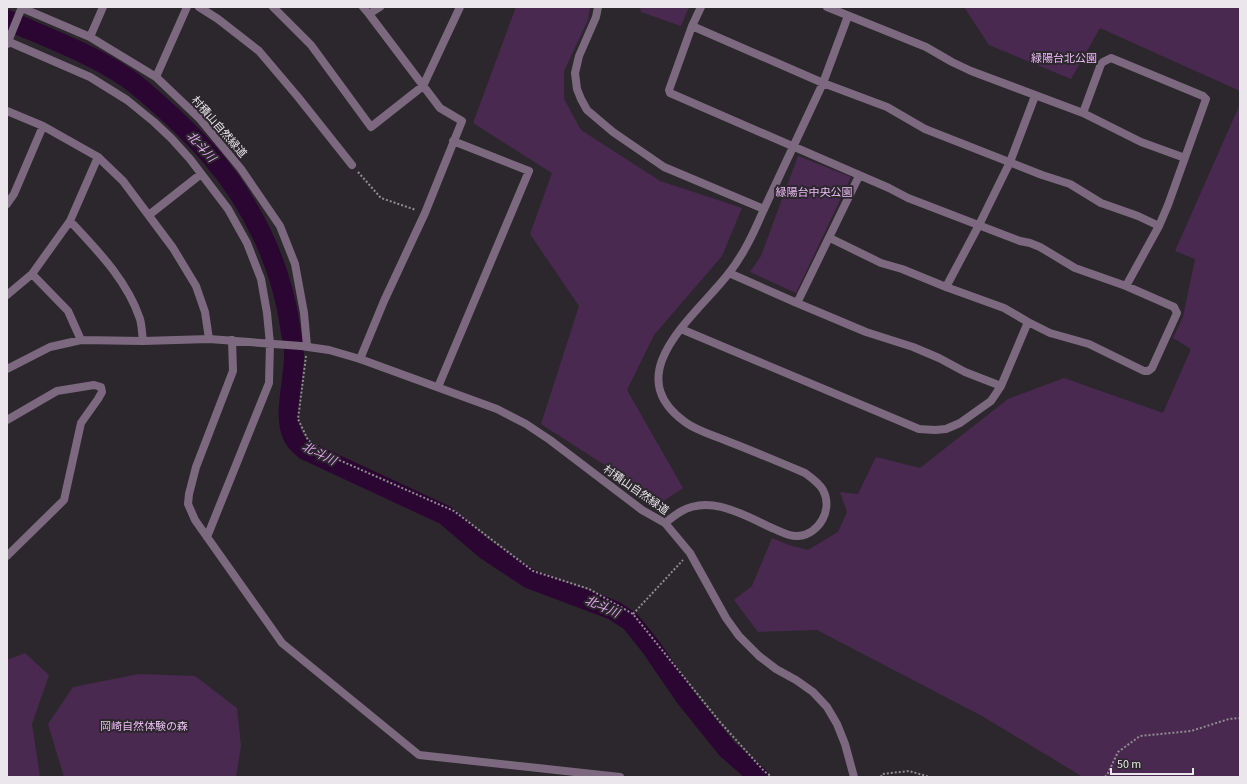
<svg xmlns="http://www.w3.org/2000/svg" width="1247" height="784" viewBox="0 0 1247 784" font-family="'Source Sans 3','Noto Sans JP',sans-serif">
	<rect width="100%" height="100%" fill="#2c272d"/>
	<path fill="#4a2951" d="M516,7H590L588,20L564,71V99L581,130L660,181L742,208L722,256L654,335L627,390L683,488L662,502L541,424L579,306L530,234L552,173L473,123Z
		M640,7H689L681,26L641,12Z
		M964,7H1240V91L1100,28L1071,79L989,45Z
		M1240,104V777H1083L982,716L817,630L758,632L734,600L752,586L772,538L789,545L808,550L838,532L847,512L840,492L858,494L876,457L920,468L1008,399L1064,378L1163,413L1191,349L1173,338L1183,317L1195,259L1175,251Z
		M798,156L851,177L796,293L750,272L761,256Z
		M25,653L49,675L32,724L40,777H7V660Z
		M139,674L195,676L237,708L241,746L236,777H64L48,724L73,687Z"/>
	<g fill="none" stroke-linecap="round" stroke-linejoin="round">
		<path stroke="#2c0633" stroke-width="20" d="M7,20C48,38 90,53 127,78C143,89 158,104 173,117C185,129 198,141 209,154C251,202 281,263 290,326C291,335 294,345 294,353C295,377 283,413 292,434C294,441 300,446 305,450L445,515L486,550L530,579L613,610L630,621L651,647L686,698L727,749L759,777"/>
		<path stroke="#908c91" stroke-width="2" stroke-dasharray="2 2" stroke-linecap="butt" d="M358,172L381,198L416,210
			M306,356L298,419L308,440L330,456L454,511L533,571L589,589L633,614L720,722L764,771L772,777
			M633,614L683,560
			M881,777L882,774L909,771L930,777
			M1105,777L1108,773L1118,752L1140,736L1191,731L1229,719L1240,718"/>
		<path stroke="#7c697f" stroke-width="8" d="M946,287L979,225L1010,162L1035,96"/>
		<path stroke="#7c697f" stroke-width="8" d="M199,7L218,19L259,51L298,97L352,165
			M273,7L311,45L371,127L423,86L460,7
			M701,7L692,26L669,90L670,93L889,188L908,198L1020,241L1030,243L1040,247L1075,268L1126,286L1174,307L1177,313L1152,368L1148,371H1144L1089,344L1050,333L1028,322L1004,308L946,287L902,269L881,263L830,238
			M827,7L926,47L952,62L971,71L1083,113L1141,142L1185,158
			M22,8L90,37L156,77L199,118L241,169L280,226L295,264L304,313L307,346
			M369,14L380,7
			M692,26L823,83L887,107L925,129L1042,175L1070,184L1101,203L1138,216L1159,226
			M90,37L103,7
			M7,41L90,77L127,100L154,122L171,138L190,159L228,209L247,243L261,279L267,313L270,344L269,383L207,537
			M156,77L187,7
			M7,111L43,126L98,157L123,181L173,248L196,286L205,312L209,339
			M1083,113L1101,64L1103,62L1111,58L1203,96L1206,99L1168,205L1159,226L1126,286
			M7,204L14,194L43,126
			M764,209L823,83L848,16
			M149,215L201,174
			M70,221C97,250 127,280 140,319C142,326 142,334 143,341
			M729,273L797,303L859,176
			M32,274L68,311L81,340
			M7,295L32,274L70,221L98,157
			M797,303L866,332L913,347L939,358L965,372L1001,386
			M681,329L919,429L935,430L946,429L960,423L991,401L1001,386L1028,322
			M232,340L233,371L196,467L189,494L188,504L195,520L282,643L419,755L620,777
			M360,359L384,301L425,213L462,121L440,108L369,14L363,7
			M7,369L50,347L81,340L143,341L209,339L301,346
			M438,387L529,171L453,141
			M7,420L57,391L94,385L101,387L102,392L98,399L81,423L64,500L7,556"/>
		<path stroke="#7c697f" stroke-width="8" d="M598,7L596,17L579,56L575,73L577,89L581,99L587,110L613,132L664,167L764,209C754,232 744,254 729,273C697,315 617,373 685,422C697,431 713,435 727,441C753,451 779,462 805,473C812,478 819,483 823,490C833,509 820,534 798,536C789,537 780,531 772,528C744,515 710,494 680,512C675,515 670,519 665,523
			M7,44L22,7
			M301,346L329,350L360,359L497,409L526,424L550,440L642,510L665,523L690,553L726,618L739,636L759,656L776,669L796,680L813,692L827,707L837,724L845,744L854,777"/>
	</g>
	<g text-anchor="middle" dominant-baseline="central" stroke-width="4" stroke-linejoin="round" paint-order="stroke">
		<g font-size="11" fill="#ecbbf6" stroke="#2c272d">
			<text x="1064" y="58">緑陽台北公園</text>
			<text x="814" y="192">緑陽台中央公園</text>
			<text x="144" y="726">岡崎自然体験の森</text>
		</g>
		<g font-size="11" fill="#eae6eb" stroke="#2c272d">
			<text transform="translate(219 127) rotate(49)">村積山自然緑道</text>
			<text transform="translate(636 490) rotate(35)">村積山自然緑道</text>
		</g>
		<g font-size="12" font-style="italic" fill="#e3a7f0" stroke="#2c272d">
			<text transform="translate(201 147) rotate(48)">北斗川</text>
			<text transform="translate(319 454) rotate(27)">北斗川</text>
			<text transform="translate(602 607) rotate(24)">北斗川</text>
		</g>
	</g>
	<rect width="1247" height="784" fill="none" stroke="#eae6eb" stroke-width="16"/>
	<path d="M1111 768v6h82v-6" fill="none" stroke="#eae6eb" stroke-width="2"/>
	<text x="1117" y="768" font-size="12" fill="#eae6eb" stroke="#2c272d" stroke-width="3" paint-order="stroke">50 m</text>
</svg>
